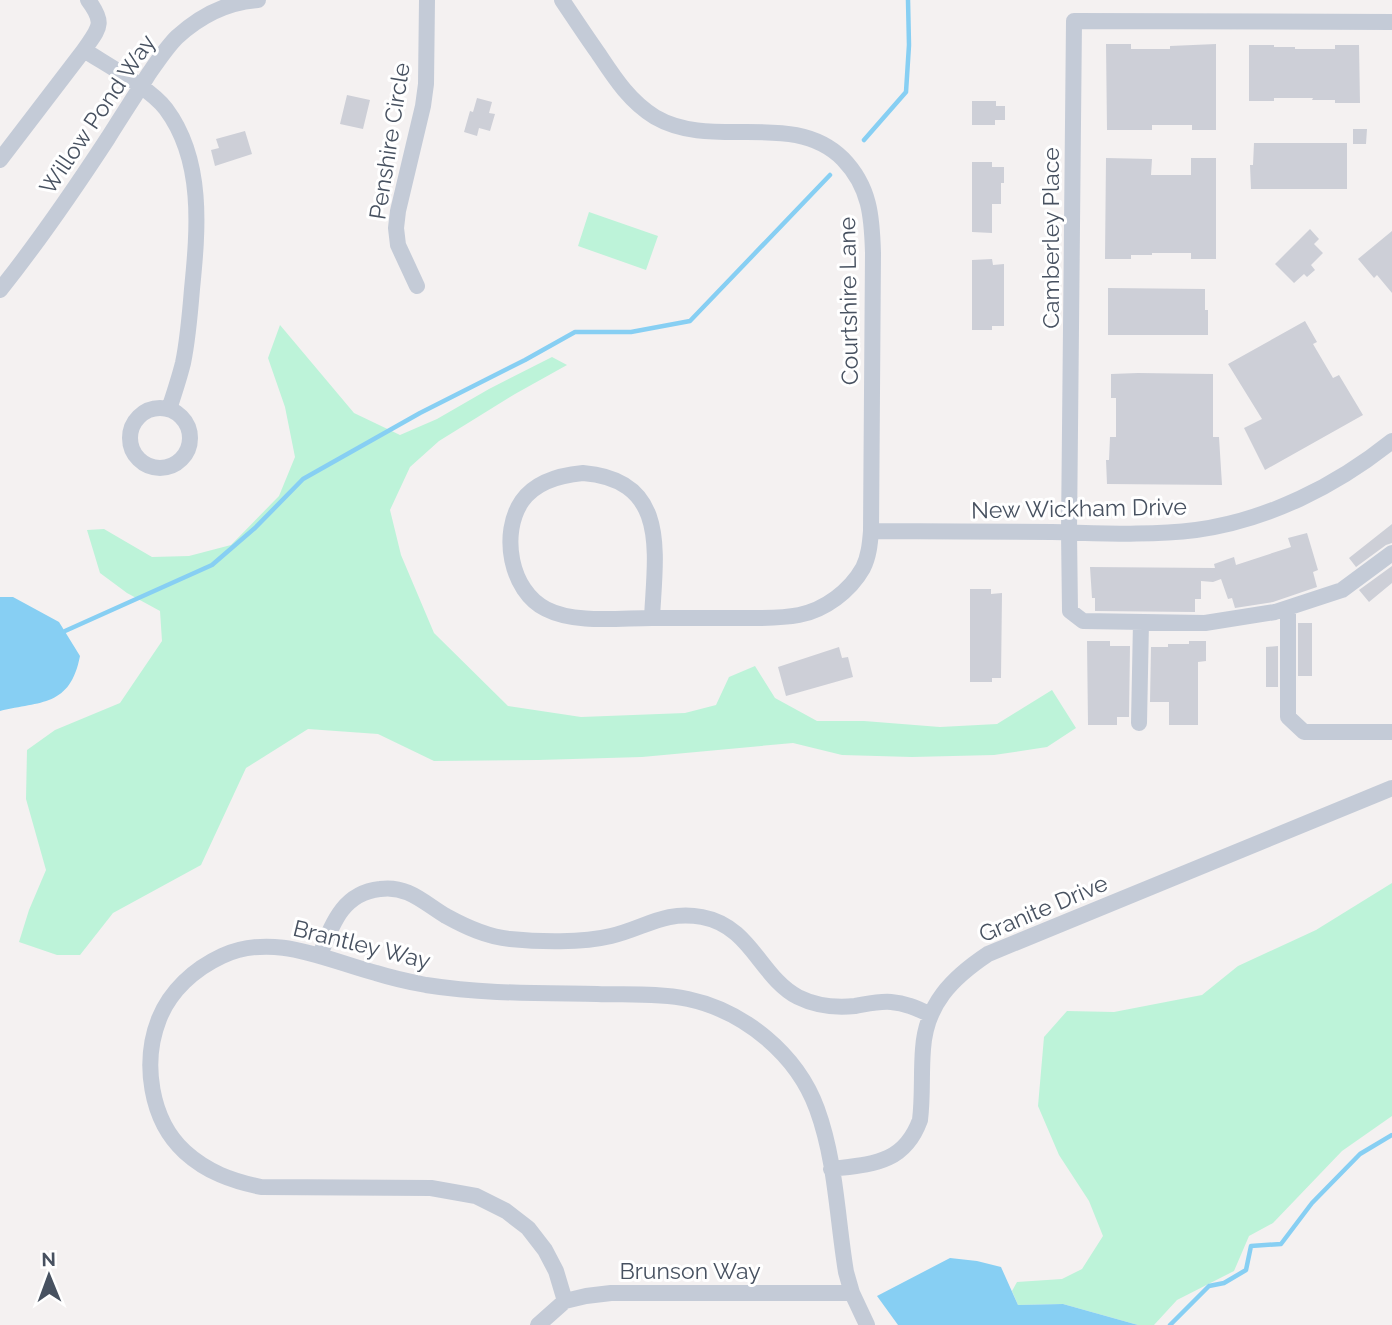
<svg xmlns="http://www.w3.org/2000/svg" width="1392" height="1325" viewBox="0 0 1392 1325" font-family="Raleway,sans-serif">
	<rect width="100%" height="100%" fill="#f4f1f1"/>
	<path fill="#bdf3d9" d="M589,212L658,236L646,270L578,246Z
		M280,325L354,413L400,435L437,419L489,389L552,357L567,365L515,394L439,441L410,467L390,510L401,555L434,633L508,706L581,717L685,713L716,705L729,677L755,666L775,698L817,721H864L940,727L997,724L1052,690L1076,728L1047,747L994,755L912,757L842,755L793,743L642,757L538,760L434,761L378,734L308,729L246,768L201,865L113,913L80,955H57L19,942L29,910L46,870L26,799L27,750L55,730L120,703L162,641L160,611L127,593L100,573L87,530L104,529L152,557L189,556L231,545L279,496L295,457L285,407L268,358Z
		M1392,883V1116L1342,1151L1273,1223L1249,1236L1234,1271L1177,1300L1154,1325H1138L1063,1304L1018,1305L1012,1291L1017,1282L1062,1279L1082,1269L1103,1236L1089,1201L1059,1155L1038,1106L1044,1037L1067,1011L1114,1012L1202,995L1238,966L1316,930Z"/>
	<path fill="#87cff3" d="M0,597H13L59,622L80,656C70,707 41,701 0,711Z
		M950,1258L977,1261L1001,1267L1018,1305L1063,1304L1138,1325H898L877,1296Z"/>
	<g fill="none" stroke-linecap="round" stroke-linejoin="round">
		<path stroke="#87cff3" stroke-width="4.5" d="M864,140L906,92L909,45L908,0
			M65,631L212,565L255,528L303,479L420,413L525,360L575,332H631L690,321L830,175
			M1170,1325L1209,1286L1224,1283L1246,1270L1251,1246L1281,1244L1312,1203L1360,1154L1392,1135"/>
	</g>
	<path fill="#cdcfd7" d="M1106,44H1131V49H1170V46L1216,44V130H1192V125H1152V130H1107Z
		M1249,45H1274V47H1295V49H1335V45H1359L1360,103H1335V100H1312L1313,98H1274V101H1249Z
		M347,95L370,100L363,129L340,124Z
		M477,98L492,102L489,113L495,114L490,131L479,128L477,136L464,132L470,111L473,112Z
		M972,101H996V106H1005V120H995V125H972Z
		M1353,129H1367L1366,144H1353Z
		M245,131L252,154L215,166L211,150L219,148L216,139Z
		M1254,143H1347V189H1251L1250,165H1253Z
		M1106,158L1152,159L1151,175H1191V158H1216V259H1191V253H1152V255H1131V259H1105Z
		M972,162H992V167H1004V183H1001V204H992V233L972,232Z
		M1310,229L1319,239L1314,244L1323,253L1311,265L1315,270L1307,277L1304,274L1294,283L1275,264Z
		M1392,231V293L1377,275L1374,278L1358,259Z
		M992,259L993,265L1004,264V326H992V330H972V260Z
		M1108,288L1205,289V310H1208V335H1108Z
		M1305,321L1317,342L1313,344L1333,378L1339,375L1363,415L1265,470L1244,428L1262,419L1228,364Z
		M1138,373L1213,374V437H1219L1222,485L1107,484L1106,460H1109L1110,437H1116V398H1111V374Z
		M1392,524V543L1386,545L1356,567L1349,558Z
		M1307,533L1318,570L1313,572L1317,587L1273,602L1235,608L1232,598L1228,599L1221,579L1213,582L1201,581V599H1195V612L1095,611V598H1092L1090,567L1215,568L1214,564L1234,557L1236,565L1291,547L1288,538Z
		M1392,566V583L1369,602L1359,590Z
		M970,589H991V594L1002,593L1001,678H992V682H970Z
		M1298,623H1312V676H1298Z
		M1087,641H1110V646H1130L1129,717H1117V725H1088Z
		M1189,641H1206V661L1198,662V725H1169V702H1150L1151,647H1168V644H1189Z
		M1278,646V687H1266V647Z
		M839,647L842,658L848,657L853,677L786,696L778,667Z"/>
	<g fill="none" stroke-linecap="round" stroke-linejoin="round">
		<path stroke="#c4cbd7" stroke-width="16" d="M88,0C106,24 99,28 84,50C107,65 150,88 166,109C204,160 198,229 192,289C190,314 188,339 183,363C179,379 174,394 169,409
			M562,0C574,18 586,36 598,53C614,77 629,101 655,117C713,151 793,109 843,159C870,187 872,217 873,253L871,531C870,543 869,556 863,568C850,591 825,610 799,615C778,619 755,618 734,618C706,618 679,618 652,618
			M1392,22L1074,21L1069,532L1070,611L1083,621L1205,623L1275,612L1342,590L1392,553
			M0,160L84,50
			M417,286L398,245L396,228L398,211L423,106L426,84L427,0
			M0,290C39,241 74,190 108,138C121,117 135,96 148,75C157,62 166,48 177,37C200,16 228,2 258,0
			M130 438a30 30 0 1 1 60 0a30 30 0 1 1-60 0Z
			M583,473C670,480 655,554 652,618C619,618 575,624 546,609C510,591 500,533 522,501C536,481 561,475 583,473Z
			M871,531C931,531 992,532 1052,532C1099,533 1148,536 1196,530C1268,520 1336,486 1392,441
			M1288,608V717L1304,732H1392
			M1139,723L1141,622
			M320,955C332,925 342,893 380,889C408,885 424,903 446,916C466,927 487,937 510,939C539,942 582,943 611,936C645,928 665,910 702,917C751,926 760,977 798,997C816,1006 835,1008 855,1006C867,1004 879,1001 891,1002C906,1003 918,1009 931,1015
			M831,1169C872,1164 904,1164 920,1120C923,1096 921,1073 923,1049C926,1004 952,978 988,954L1392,788
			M565,1301L556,1271L545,1250L528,1228L506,1211L476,1196L431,1188L261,1187C232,1181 207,1172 185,1152C150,1120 142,1062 159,1019C170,991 194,969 222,956C274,932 326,960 376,973C392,978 410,982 426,985C483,994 540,993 597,994C627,995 658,993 688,999C744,1011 797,1054 817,1109C836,1161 837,1218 846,1272L852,1293L867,1325
			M538,1325L565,1301L586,1296L611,1293H852"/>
	</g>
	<g text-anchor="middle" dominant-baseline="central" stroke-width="6" stroke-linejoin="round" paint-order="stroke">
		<g font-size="23" fill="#475160" stroke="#fff">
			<text transform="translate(97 114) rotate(-56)">Willow Pond Way</text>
			<text transform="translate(389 141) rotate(-81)">Penshire Circle</text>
			<text transform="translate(1050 238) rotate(-90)">Camberley Place</text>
			<text transform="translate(848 301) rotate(-91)">Courtshire Lane</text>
			<text transform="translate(1079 508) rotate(-1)">New Wickham Drive</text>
			<text transform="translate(1043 908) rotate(-23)">Granite Drive</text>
			<text transform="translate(362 944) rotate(14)">Brantley Way</text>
			<text x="690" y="1270">Brunson Way</text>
		</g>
	</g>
	<g transform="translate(49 1276) rotate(359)" stroke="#ffffff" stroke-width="5" paint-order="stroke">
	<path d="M0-5L12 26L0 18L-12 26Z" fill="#475160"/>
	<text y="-10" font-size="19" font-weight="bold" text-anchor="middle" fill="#475160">N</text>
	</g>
</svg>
